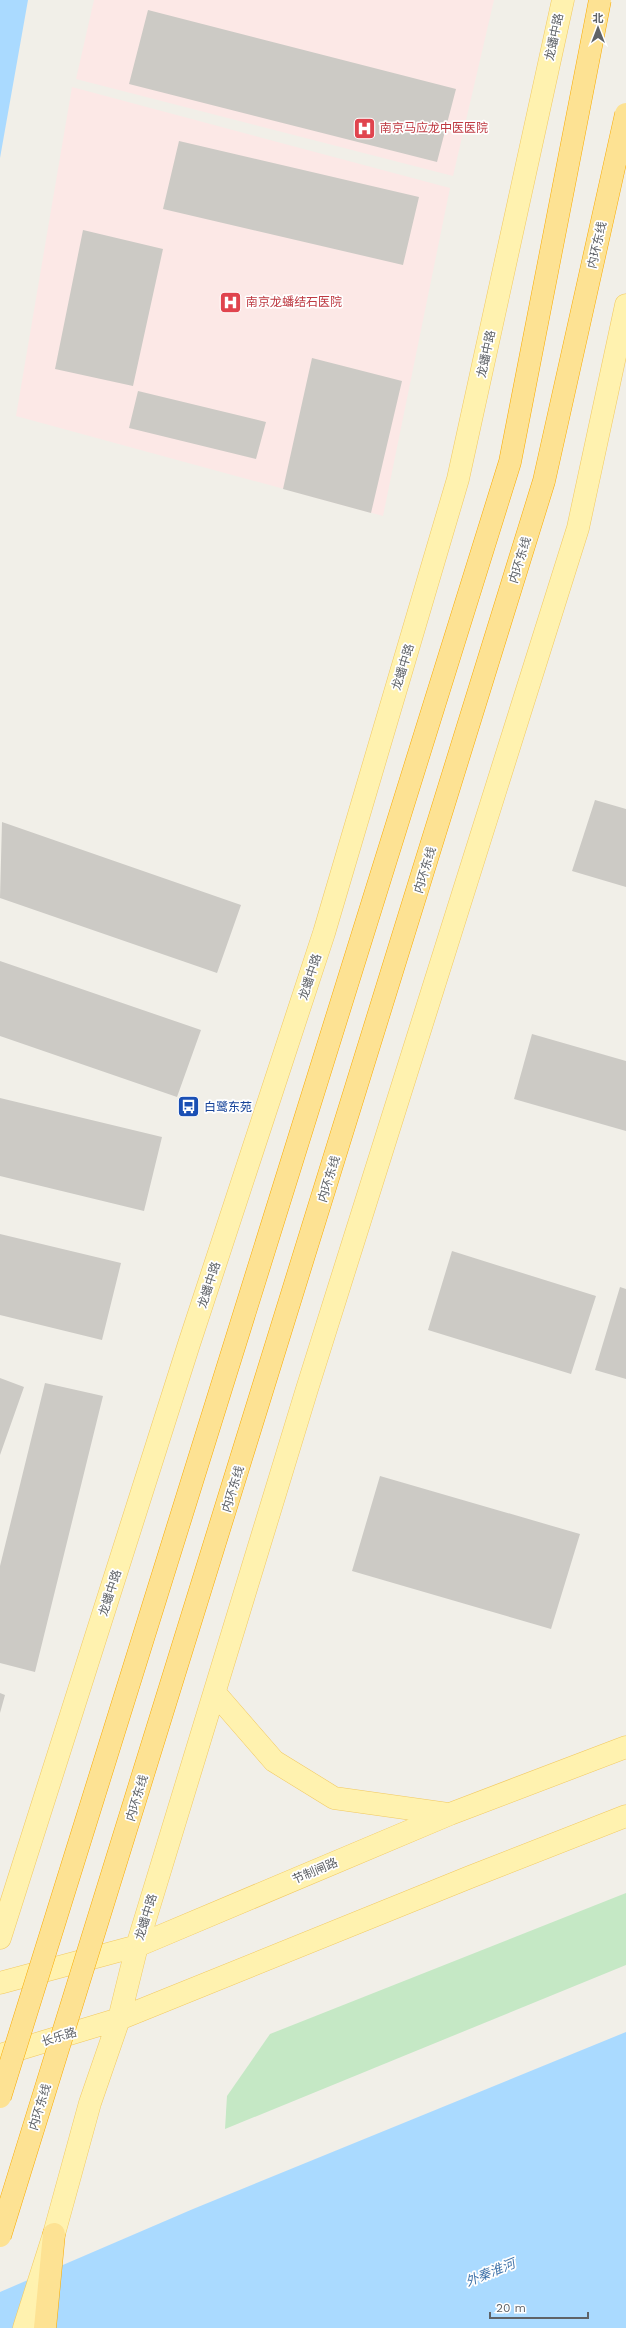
<svg xmlns="http://www.w3.org/2000/svg" width="626" height="2328" font-family="'Work Sans','Noto Sans SC',sans-serif">
	<rect width="100%" height="100%" fill="#f1efe8"/>
	<path fill="#fce8e6" d="M 94,0 L 494,0 L 453,176 L 76,79 Z
		M 72,87 L 450,188 L 383,516 L 16,416 Z"/>
	<path fill="#c5e8c5" d="M 626,1893 L 626,1965 L 225,2129 L 227,2096 L 270,2034 Z"/>
	<path fill="#aadaff" d="M 0,0 L 28,0 L 0,158 Z
		M 626,2032 L 626,2328 L 0,2328 L 0,2292 L 193,2209 Z"/>
	<path fill="#cccac5" d="M 148,10 L 456,89 L 437,162 L 129,84 Z
		M 179,141 L 419,197 L 403,265 L 163,209 Z
		M 83,230 L 163,249 L 133,386 L 55,369 Z
		M 312,358 L 402,381 L 371,513 L 283,489 Z
		M 138,391 L 266,422 L 256,459 L 129,428 Z
		M 595,800 L 626,809 L 626,887 L 572,871 Z
		M 2,822 L 241,905 L 217,973 L 0,898 Z
		M 0,961 L 201,1030 L 177,1097 L 0,1036 Z
		M 532,1034 L 626,1061 L 626,1131 L 514,1099 Z
		M 0,1098 L 162,1137 L 144,1211 L 0,1176 Z
		M 0,1234 L 121,1263 L 102,1340 L 0,1315 Z
		M 452,1251 L 596,1296 L 571,1374 L 428,1330 Z
		M 620,1287 L 626,1289 L 626,1379 L 595,1370 Z
		M 0,1378 L 24,1387 L 0,1455 Z
		M 45,1383 L 103,1396 L 35,1672 L 0,1663 L 0,1566 Z
		M 380,1476 L 580,1534 L 551,1629 L 352,1571 Z
		M 0,1693 L 5,1695 L 0,1713 Z"/>
	<g fill="none" stroke-linecap="round" stroke-linejoin="round">
		<defs>
			<path id="major" d="M 215,1693 L 274,1761 L 334,1798 L 448,1814
				M 0,1938 L 189,1344 L 324,933 L 458,479 L 563,0
				M 0,1983 L 137,1946 L 450,1814 L 626,1747
				M 0,2055 L 119,2019 L 470,1877 L 626,1816
				M 24,2328 L 54,2234 L 90,2103 L 119,2019 L 137,1946 L 307,1389 L 578,528 L 626,305"/>
			<path id="highway" d="M 45,2328 L 54,2234"/>
		</defs>
		<use href="#major" stroke="#f2c960" stroke-width="23"/>
		<use href="#highway" stroke="#f9ab00" stroke-width="23"/>
		<use href="#major" stroke="#fff2af" stroke-width="22"/>
		<use href="#highway" stroke="#fde293" stroke-width="22"/>
		<defs>
			<path id="highway-bridge" d="M 0,2097 L 510,462 L 600,0
				M 0,2236 L 544,481 L 626,114"/>
		</defs>
		<use href="#highway-bridge" stroke="#f9ab00" stroke-width="23" stroke-linecap="butt"/>
		<use href="#highway-bridge" stroke="#fde293" stroke-width="22"/>
	</g>
	<defs>
		<symbol id="hospital-square" viewBox="-11 -11 22 22"><rect x="-9" y="-9" width="18" height="18" rx="4" fill="#e0444e" stroke="#fff"/><path d="M-5-5h3v3.5h4V-5h3V5h-3V1.5h-4V5h-3Z" fill="#fff"/></symbol>
		<symbol id="bus-square" viewBox="-11 -11 22 22"><rect x="-9" y="-9" width="18" height="18" rx="4" fill="#1a4fb4" stroke="#fff"/><path d="M-5-6H5V4H4V6H2V4H-2V6H-4V4H-5ZM-3.5-4V0h7V-4ZM-3.5 1.2v1.5H-2V1.2ZM2 1.2v1.5H3.5V1.2Z" fill="#fff"/></symbol>
	</defs>
	<g fill-rule="evenodd">
		<use href="#hospital-square" x="352" y="116" width="25" height="25"/>
		<use href="#hospital-square" x="218" y="290" width="25" height="25"/>
		<use href="#bus-square" x="176" y="1094" width="25" height="25"/>
	</g>
	<g text-anchor="middle" stroke-width="3.5" stroke-linejoin="round" paint-order="stroke">
		<g font-size="12" fill="#5f6368" stroke="#fff">
			<text transform="translate(554 37) rotate(-78)" y="4">龙蟠中路</text>
			<text transform="translate(597 245) rotate(-77)" y="4">内环东线</text>
			<text transform="translate(486 354) rotate(-78)" y="4">龙蟠中路</text>
			<text transform="translate(520 560) rotate(-73)" y="4">内环东线</text>
			<text transform="translate(403 667) rotate(-73)" y="4">龙蟠中路</text>
			<text transform="translate(425 870) rotate(-73)" y="4">内环东线</text>
			<text transform="translate(310 977) rotate(-72)" y="4">龙蟠中路</text>
			<text transform="translate(329 1179) rotate(-73)" y="4">内环东线</text>
			<text transform="translate(209 1285) rotate(-72)" y="4">龙蟠中路</text>
			<text transform="translate(233 1489) rotate(-73)" y="4">内环东线</text>
			<text transform="translate(110 1593) rotate(-72)" y="4">龙蟠中路</text>
			<text transform="translate(137 1798) rotate(-73)" y="4">内环东线</text>
			<text transform="translate(315 1871) rotate(-23)" y="4">节制闸路</text>
			<text transform="translate(146 1917) rotate(-73)" y="4">龙蟠中路</text>
			<text transform="translate(59 2037) rotate(-17)" y="4">长乐路</text>
			<text transform="translate(40 2107) rotate(-73)" y="4">内环东线</text>
		</g>
		<g font-size="12" fill="#be3a42" stroke="#fff" text-anchor="start">
			<text x="380" y="132">南京马应龙中医医院</text>
			<text x="246" y="306">南京龙蟠结石医院</text>
		</g>
		<g font-size="12" fill="#164399" stroke="#fff" text-anchor="start">
			<text x="204" y="1111">白鹭东苑</text>
		</g>
		<g font-size="13" font-style="italic" fill="#4174aa" stroke="#fff">
			<text transform="translate(490 2272) rotate(-22)" y="5">外秦淮河</text>
		</g>
	</g>
	<g transform="translate(598 28)" stroke="#ffffff" stroke-width="3" paint-order="stroke">
	<path d="M0-3L7 15L0 10L-7 15Z" fill="#5f6368"/>
	<text y="-6" font-size="11" font-weight="bold" text-anchor="middle" fill="#5f6368">北</text>
	</g>
	<path d="M490 2312v6h98v-6" fill="none" stroke="#5f6368" stroke-width="2"/>
	<text x="496" y="2312" font-size="12" fill="#5f6368" stroke="#ffffff" stroke-width="3" paint-order="stroke">20 m</text>
</svg>
